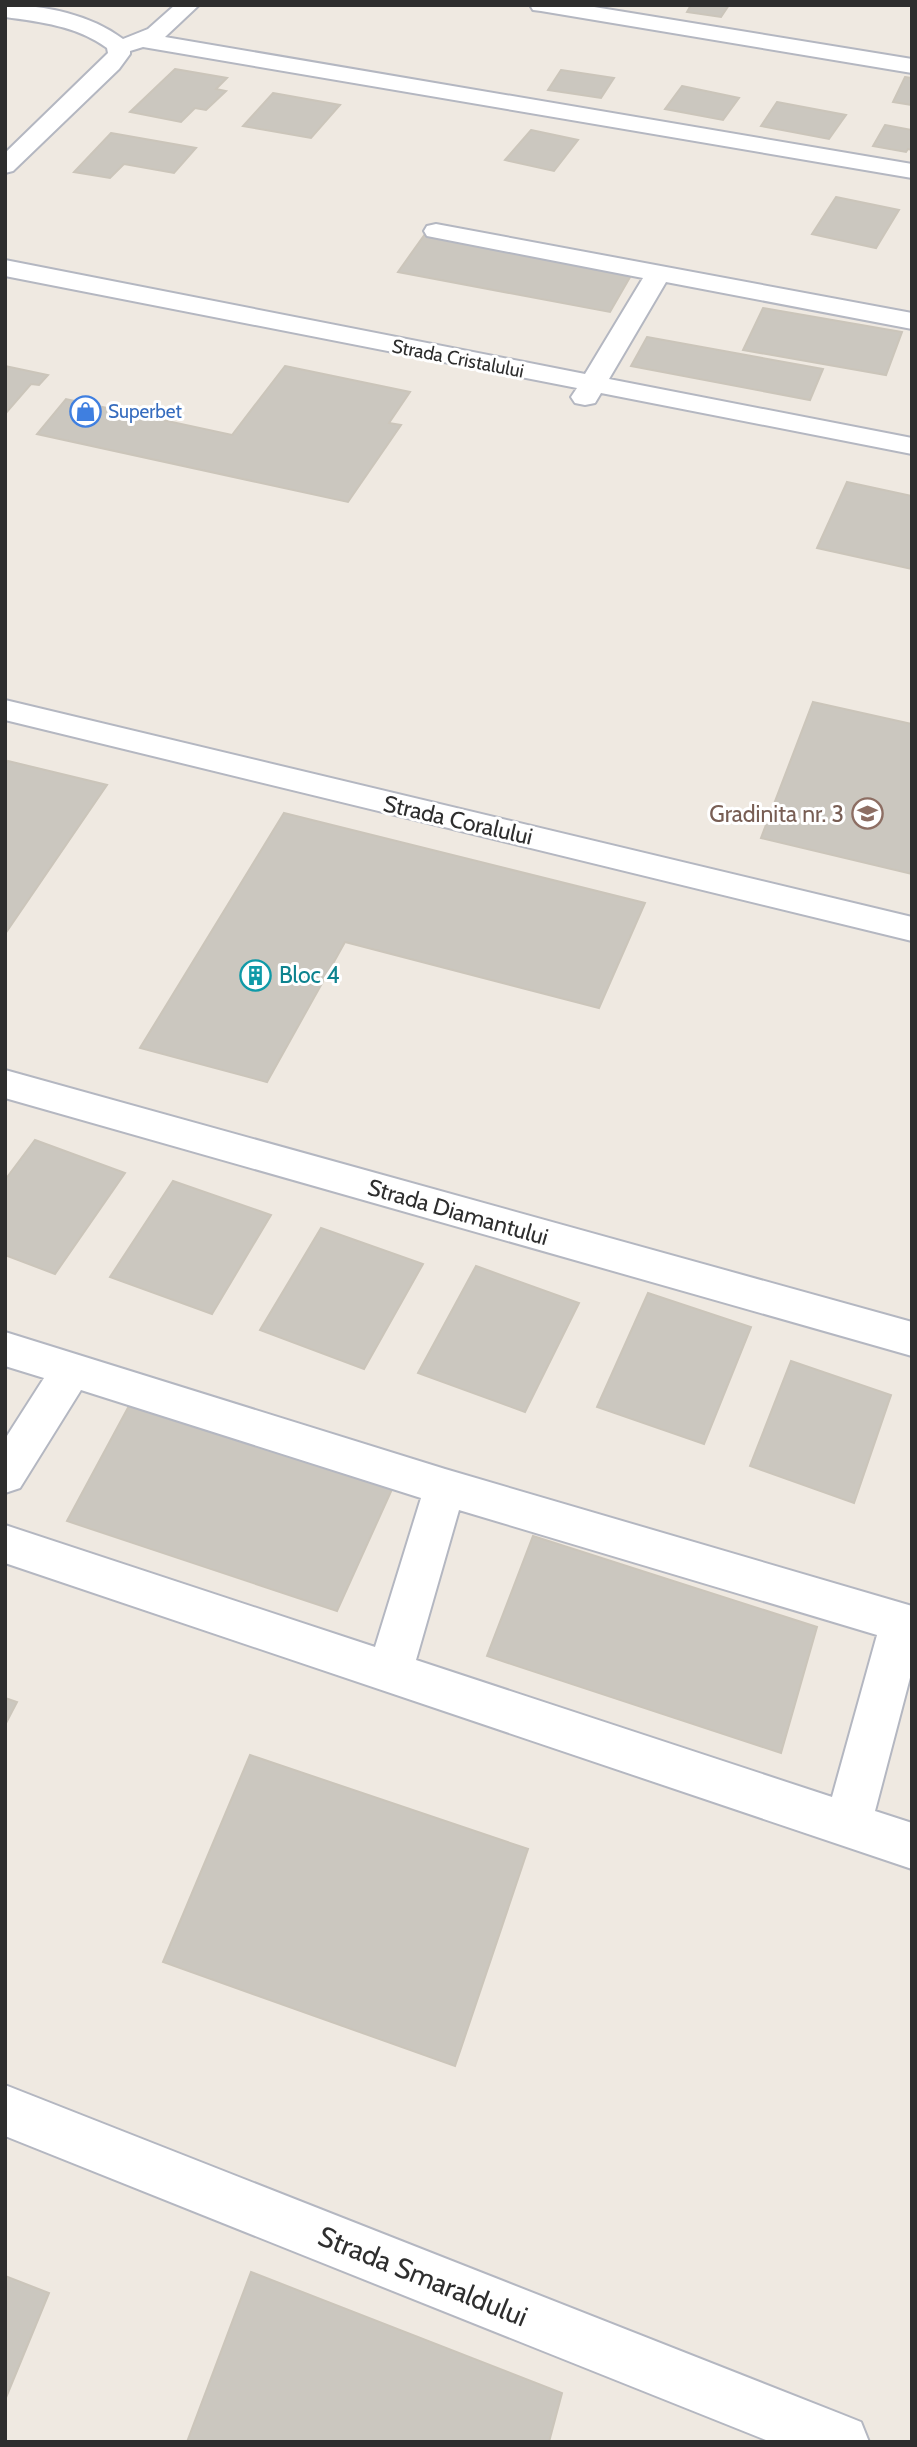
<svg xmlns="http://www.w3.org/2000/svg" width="917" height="2447" font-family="Cabin,sans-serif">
	<rect width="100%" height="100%" fill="#efe9e1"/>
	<path fill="#cbc7bf" stroke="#cbc5ba" stroke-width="2" d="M 691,5 L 729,5 L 721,17 L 687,12 Z
		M 175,69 L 227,78 L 216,89 L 226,91 L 206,110 L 195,108 L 181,122 L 130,112 Z
		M 561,70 L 614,78 L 601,98 L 548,90 Z
		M 905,77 L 912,78 L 912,105 L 893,102 Z
		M 682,86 L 739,98 L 723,120 L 665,109 Z
		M 273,93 L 340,105 L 311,138 L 243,126 Z
		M 777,102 L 846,115 L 829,139 L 761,126 Z
		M 885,125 L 912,130 L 912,150 L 908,149 L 906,152 L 873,146 Z
		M 531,130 L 578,140 L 554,171 L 505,160 Z
		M 111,133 L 196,148 L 174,173 L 124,164 L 110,178 L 74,172 Z
		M 836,197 L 899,210 L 876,248 L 812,234 Z
		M 425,234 L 633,272 L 610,312 L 398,272 Z
		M 763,308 L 902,332 L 886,375 L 743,350 Z
		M 647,337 L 823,369 L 810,400 L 631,366 Z
		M 5,366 L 48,375 L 39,385 L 31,384 L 5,414 Z
		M 285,366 L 410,392 L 389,423 L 401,425 L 348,502 L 37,434 L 66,399 L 232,435 Z
		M 847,482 L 912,496 L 912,569 L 817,548 Z
		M 813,702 L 912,724 L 912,874 L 761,838 Z
		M 8,761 L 107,785 L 5,934 L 5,765 Z
		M 284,813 L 645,903 L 599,1008 L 345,942 L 267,1082 L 140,1048 Z
		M 35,1140 L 125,1173 L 55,1274 L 5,1255 L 5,1180 Z
		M 173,1181 L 271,1215 L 212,1314 L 110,1277 Z
		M 321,1228 L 423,1264 L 364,1369 L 260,1330 Z
		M 476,1266 L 579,1303 L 525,1412 L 418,1373 Z
		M 648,1293 L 751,1327 L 704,1444 L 597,1407 Z
		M 791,1361 L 891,1395 L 854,1503 L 750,1466 Z
		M 130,1404 L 393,1487 L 337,1611 L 67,1521 Z
		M 533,1536 L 817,1627 L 781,1753 L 487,1656 Z
		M 5,1698 L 17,1702 L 5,1725 Z
		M 250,1755 L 528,1849 L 455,2066 L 163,1962 Z
		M 251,2272 L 562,2393 L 549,2442 L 187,2442 Z
		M 5,2276 L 49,2293 L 5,2400 Z"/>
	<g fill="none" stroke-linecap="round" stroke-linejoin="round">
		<defs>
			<path id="minor" d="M 5,5 C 45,5 91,15 123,39 L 148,29 L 175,5 L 199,5 L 165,37 L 912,164 L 912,178 L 143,47 L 130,51 L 130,54 L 119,69 L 13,171 L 5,173 L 5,153 L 108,53 L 107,48 C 77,26 41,22 5,17 Z
				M 530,5 L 582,5 L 912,59 L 912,73 L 541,11 L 533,10 Z
				M 436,224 L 912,313 L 912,329 L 666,282 L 609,379 L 912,438 L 912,454 L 601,393 L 595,403 L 585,405 L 575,403 L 571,397 L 577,388 L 5,276 L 5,260 L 585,374 L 643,278 L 427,236 L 424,231 L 427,226 Z
				M 5,700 L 912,917 L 912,941 L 5,720 Z
				M 5,1070 L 912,1322 L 912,1356 L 5,1098 Z
				M 5,1332 L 445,1469 L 912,1606 L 912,1670 L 875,1811 L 912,1823 L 912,1869 L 5,1563 L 5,1525 L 375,1647 L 421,1498 L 81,1390 L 20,1488 L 5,1493 L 5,1439 L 44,1378 L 5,1366 ZM 459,1510 L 877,1635 L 832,1797 L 416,1660 Z
				M 5,2085 L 841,2414 L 861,2422 L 869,2442 L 771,2442 L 5,2136 Z"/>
		</defs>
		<use href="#minor" stroke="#b4b7c1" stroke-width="4"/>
		<use href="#minor" fill="#fff" fill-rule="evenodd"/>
	</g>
	<defs>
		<symbol id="shop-ring" viewBox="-11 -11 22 22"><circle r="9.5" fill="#fff" stroke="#3f7fe0" stroke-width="1.5"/><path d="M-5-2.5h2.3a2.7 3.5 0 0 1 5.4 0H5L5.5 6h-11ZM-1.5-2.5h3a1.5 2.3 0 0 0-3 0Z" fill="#3f7fe0"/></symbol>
		<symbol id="school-ring" viewBox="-11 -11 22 22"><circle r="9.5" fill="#fff" stroke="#8d6e63" stroke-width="1.5"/><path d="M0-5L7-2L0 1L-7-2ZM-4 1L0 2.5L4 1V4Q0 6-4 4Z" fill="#8d6e63"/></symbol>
		<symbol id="building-ring" viewBox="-11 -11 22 22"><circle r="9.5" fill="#fff" stroke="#0f9aa8" stroke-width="1.5"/><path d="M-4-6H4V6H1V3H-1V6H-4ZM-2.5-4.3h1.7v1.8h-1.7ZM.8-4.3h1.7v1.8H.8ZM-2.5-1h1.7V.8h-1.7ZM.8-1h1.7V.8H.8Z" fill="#0f9aa8"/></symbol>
	</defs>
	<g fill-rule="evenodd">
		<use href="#shop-ring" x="68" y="394" width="35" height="35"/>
		<use href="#school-ring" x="850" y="796" width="35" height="35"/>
		<use href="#building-ring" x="238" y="958" width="35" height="35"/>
	</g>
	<g text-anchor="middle" stroke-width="6" stroke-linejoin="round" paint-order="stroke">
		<g font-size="19" fill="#2e2e2e" stroke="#fff">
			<text transform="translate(458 358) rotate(11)" y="7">Strada Cristalului</text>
		</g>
		<g font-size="19" fill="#366cbe" stroke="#fff" text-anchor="start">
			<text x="108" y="418">Superbet</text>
		</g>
		<g font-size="23" fill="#785e54" stroke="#fff" text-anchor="end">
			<text x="844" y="822">Gradinita nr. 3</text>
		</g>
		<g font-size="23" fill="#2e2e2e" stroke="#fff">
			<text transform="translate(458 820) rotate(13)" y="8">Strada Coralului</text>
			<text transform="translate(458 1212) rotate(16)" y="8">Strada Diamantului</text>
		</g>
		<g font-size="23" fill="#0d838f" stroke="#fff" text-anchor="start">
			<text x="279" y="983">Bloc 4</text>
		</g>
		<g font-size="28" fill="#2e2e2e" stroke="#fff">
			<text transform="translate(423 2276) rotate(22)" y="10">Strada Smaraldului</text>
		</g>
	</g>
	<rect width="917" height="2447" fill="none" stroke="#2e2e2e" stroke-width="14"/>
</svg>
